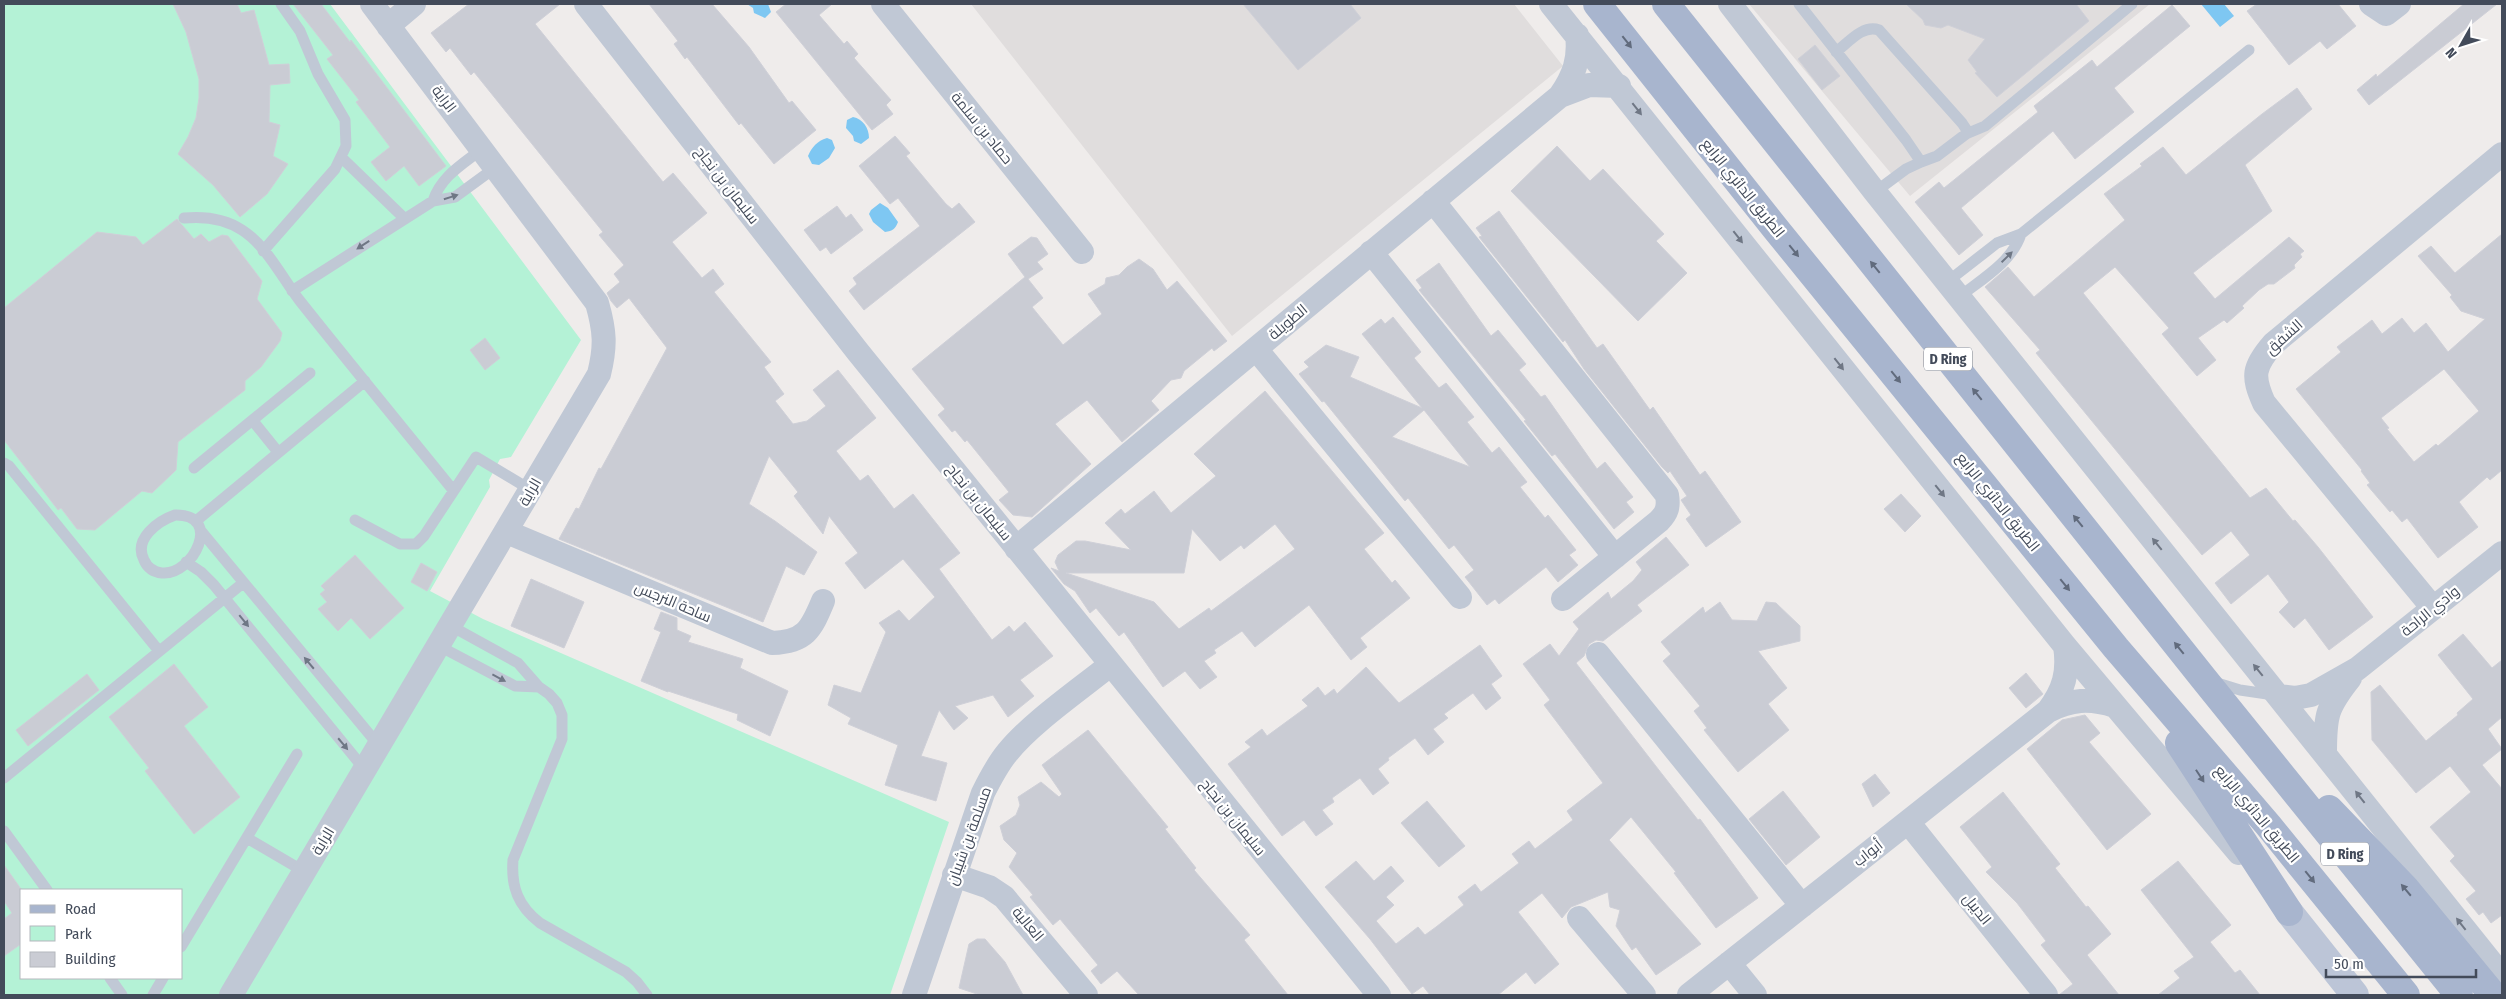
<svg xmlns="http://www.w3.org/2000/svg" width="2506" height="999" font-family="'Fira Sans Condensed',Cairo,sans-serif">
	<rect width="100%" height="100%" fill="#efeceb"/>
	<path fill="#e0dddd" d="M 971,4 L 1514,4 L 1563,66 L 1232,336 Z
		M 1749,4 L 2150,4 L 1910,196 Z"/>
	<path fill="#b4f2d6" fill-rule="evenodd" d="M 4,4 L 330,4 L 581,340 L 511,457 L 500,459 L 489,480 L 490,487 L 430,591 L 483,619 L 949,822 L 890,995 L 4,995 ZM 21,890 L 181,890 L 181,978 L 21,978 Z"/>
	<path fill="#7ec7f2" d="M 747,4 L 768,4 L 771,12 L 765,18 L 754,13 L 753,8 Z
		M 2201,4 L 2224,4 L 2234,16 L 2220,27 Z
		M 853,117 C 863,119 869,128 869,138 L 861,144 L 854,141 L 853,136 L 846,128 L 847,120 Z
		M 827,138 L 832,140 L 835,148 L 829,158 L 819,165 L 812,164 L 808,156 C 812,147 817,141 827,138 Z
		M 880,203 L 888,208 L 898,222 C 895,229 893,231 885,232 L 873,222 L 869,214 L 871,210 Z"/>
	<path fill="#caccd4" stroke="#cfd0d8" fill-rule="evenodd" d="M 173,4 L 237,4 L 241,13 L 254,10 L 269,65 L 289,64 L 290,83 L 270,85 L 269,122 L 280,125 L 273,156 L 288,164 L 267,194 L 240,217 L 213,185 L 178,154 L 188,137 L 196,118 L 199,98 L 199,79 L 186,32 Z
		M 293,4 L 321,4 L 350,42 L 351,40 L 446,166 L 419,186 L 404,166 L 386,181 L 371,162 L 390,147 L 356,102 L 359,100 L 327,59 L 333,55 Z
		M 469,4 L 560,4 L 535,24 L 663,182 L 673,173 L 707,213 L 672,242 L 702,278 L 713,269 L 724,284 L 714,292 L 771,362 L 764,367 L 784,394 L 775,401 L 793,424 L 807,421 L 826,406 L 813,390 L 838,370 L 876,418 L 836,451 L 860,481 L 868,475 L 894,509 L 913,494 L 960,553 L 939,569 L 992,640 L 1009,626 L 1014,632 L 1025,622 L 1053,656 L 1020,680 L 1034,696 L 1008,717 L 993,695 L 955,706 L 968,718 L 954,730 L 939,710 L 921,756 L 947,763 L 936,801 L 885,785 L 898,745 L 848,724 L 851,718 L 828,705 L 834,685 L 861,693 L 886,632 L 879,623 L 899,610 L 909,621 L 935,597 L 903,559 L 865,589 L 845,563 L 858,553 L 829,516 L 823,534 L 794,496 L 798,492 L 769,456 L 749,504 L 775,521 L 817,552 L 804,575 L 786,566 L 763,622 L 559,539 L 576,508 L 579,509 L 599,468 L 601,469 L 667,348 L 629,298 L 617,308 L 611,301 L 607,293 L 620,282 L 614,274 L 624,265 L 599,235 L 603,232 L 474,72 L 471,75 L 450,48 L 446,52 L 431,33 Z
		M 649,4 L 712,4 L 749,47 L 789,103 L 792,101 L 816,130 L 774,164 L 741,123 L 739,125 L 687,57 L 685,59 L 674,44 L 678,41 Z
		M 786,4 L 832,4 L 819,15 L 844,44 L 847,41 L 858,54 L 854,58 L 891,100 L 886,105 L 893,114 L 872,130 L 776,12 Z
		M 1243,4 L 1350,4 L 1361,18 L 1298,70 Z
		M 1906,4 L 2076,4 L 2089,21 L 1997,97 L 1975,73 L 1977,72 L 1968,60 L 1985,39 L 1948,25 L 1941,28 L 1925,25 L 1923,20 Z
		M 2257,4 L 2338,4 L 2356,26 L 2327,49 L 2320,41 L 2289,65 L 2247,11 Z
		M 2464,4 L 2497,4 L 2369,105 L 2357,90 L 2376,74 L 2377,77 L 2395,62 Z
		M 2172,5 L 2190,26 L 2114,88 L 2134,112 L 2075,159 L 2053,131 L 1961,208 L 1983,235 L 1959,255 L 1915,202 L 1939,182 L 1944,188 L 2038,112 L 2034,106 L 2092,60 L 2097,67 Z
		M 1815,45 L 1840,76 L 1822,90 L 1798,59 Z
		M 2297,88 L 2312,109 L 2245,165 L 2272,211 L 2193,273 L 2215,299 L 2289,237 L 2304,251 L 2300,254 L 2302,257 L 2294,265 L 2295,268 L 2274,284 L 2268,284 L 2259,290 L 2242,306 L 2244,308 L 2227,323 L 2224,320 L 2198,338 L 2216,360 L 2197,376 L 2162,334 L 2169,328 L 2115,267 L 2083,293 L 2250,498 L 2266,488 L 2293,521 L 2295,520 L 2318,547 L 2373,617 L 2329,650 L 2305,618 L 2294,628 L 2279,612 L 2289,602 L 2268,574 L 2231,604 L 2215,583 L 2250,555 L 2231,531 L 2202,555 L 2036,353 L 2040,350 L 1985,287 L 2008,267 L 2034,297 L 2125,220 L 2104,194 L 2142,166 L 2140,164 L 2163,147 L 2186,175 L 2262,114 Z
		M 895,136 L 910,153 L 906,156 L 946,204 L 952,209 L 959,203 L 975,222 L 864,310 L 849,291 L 857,284 L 853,278 L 920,226 L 898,198 L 890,204 L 859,166 Z
		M 1557,146 L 1590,181 L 1603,169 L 1664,234 L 1656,241 L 1687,273 L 1638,321 L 1511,191 Z
		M 837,206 L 846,218 L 851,214 L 863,230 L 831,254 L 826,247 L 820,251 L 804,230 Z
		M 1499,211 L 1597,348 L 1603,344 L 1650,410 L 1653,407 L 1700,475 L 1705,471 L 1741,522 L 1706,547 L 1686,519 L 1691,515 L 1681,500 L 1687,496 L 1670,471 L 1668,473 L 1662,467 L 1584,369 L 1565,340 L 1563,342 L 1479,237 L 1482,236 L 1476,228 Z
		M 177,219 L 194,239 L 201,234 L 209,242 L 222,235 L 228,236 L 262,281 L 257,299 L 282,333 L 280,341 L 261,367 L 245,381 L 245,390 L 178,442 L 176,470 L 152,493 L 142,491 L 95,530 L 77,529 L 61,508 L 58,510 L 4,440 L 4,308 L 97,232 L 136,237 L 143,245 Z
		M 2502,234 L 2502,470 L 2490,480 L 2487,477 L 2459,502 L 2478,527 L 2438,558 L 2407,518 L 2402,522 L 2392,510 L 2390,512 L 2367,485 L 2370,483 L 2361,471 L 2362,470 L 2296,389 L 2341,352 L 2337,347 L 2372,320 L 2382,334 L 2402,318 L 2414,333 L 2426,323 L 2448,352 L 2485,319 L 2461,311 L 2450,297 L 2452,295 L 2418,256 L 2431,246 L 2455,273 ZM 2444,369 L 2479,411 L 2438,446 L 2436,444 L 2414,462 L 2387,429 L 2389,428 L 2381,418 Z
		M 1031,237 L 1037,238 L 1048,254 L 1037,262 L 1043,269 L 1028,279 L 1043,298 L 1032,307 L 1063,345 L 1102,314 L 1088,294 L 1105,284 L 1106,278 L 1119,275 L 1127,267 L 1139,259 L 1153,269 L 1167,290 L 1177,281 L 1227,341 L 1214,351 L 1212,348 L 1184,371 L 1181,378 L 1171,380 L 1151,401 L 1159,410 L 1122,442 L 1087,400 L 1055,424 L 1091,464 L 1032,517 L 1013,515 L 999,500 L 1009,492 L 967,440 L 965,442 L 955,430 L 952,432 L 938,415 L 945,409 L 912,369 L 1025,277 L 1008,254 Z
		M 1439,263 L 1491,336 L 1498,330 L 1526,364 L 1519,370 L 1541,397 L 1545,395 L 1597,469 L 1605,462 L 1633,497 L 1626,502 L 1634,512 L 1614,529 L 1555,454 L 1552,456 L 1524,421 L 1526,420 L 1419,290 L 1422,288 L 1416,280 Z
		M 1393,317 L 1421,352 L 1414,358 L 1439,388 L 1446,383 L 1474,417 L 1467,422 L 1492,453 L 1499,447 L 1527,482 L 1520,487 L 1545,518 L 1548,515 L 1576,550 L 1569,555 L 1578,565 L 1558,582 L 1546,567 L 1499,604 L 1495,599 L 1487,605 L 1465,577 L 1474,570 L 1454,545 L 1449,549 L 1408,498 L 1405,501 L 1324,401 L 1322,402 L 1299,374 L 1309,367 L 1304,362 L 1326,345 L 1359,357 L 1350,377 L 1422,408 L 1362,334 L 1381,319 L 1385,324 ZM 1424,410 L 1470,467 L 1392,437 Z
		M 485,338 L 500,358 L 485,370 L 470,350 Z
		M 1265,391 L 1384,533 L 1364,549 L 1392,583 L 1395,580 L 1410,598 L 1360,638 L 1367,647 L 1351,660 L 1309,605 L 1255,647 L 1242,631 L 1214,650 L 1216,653 L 1204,661 L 1217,677 L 1200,689 L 1185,671 L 1163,687 L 1124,632 L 1119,636 L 1096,608 L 1090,613 L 1075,591 L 1064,584 L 1051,568 L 1059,571 L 1055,562 L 1058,555 L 1076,541 L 1085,541 L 1131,550 L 1105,523 L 1121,509 L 1125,514 L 1154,491 L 1171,513 L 1216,476 L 1194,454 ZM 1275,524 L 1295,549 L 1211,611 L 1209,608 L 1179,629 L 1154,602 L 1066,573 L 1184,573 L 1192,529 L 1220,561 L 1241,545 L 1244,549 Z
		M 1901,494 L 1921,516 L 1905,532 L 1884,509 Z
		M 1666,537 L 1689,565 L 1637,605 L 1642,611 L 1603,641 L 1596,640 L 1589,644 L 1584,656 L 1576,663 L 1662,774 L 1698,820 L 1700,819 L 1758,898 L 1716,928 L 1674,873 L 1676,872 L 1631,817 L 1609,840 L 1701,944 L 1656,975 L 1636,947 L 1632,950 L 1616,926 L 1620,910 L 1610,907 L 1608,892 L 1571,907 L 1562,918 L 1542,893 L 1518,912 L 1559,964 L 1535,984 L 1526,972 L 1498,995 L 1430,995 L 1423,986 L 1412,994 L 1370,939 L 1325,887 L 1356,861 L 1374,881 L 1391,866 L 1404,881 L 1386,897 L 1394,905 L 1376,921 L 1396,944 L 1418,927 L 1425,935 L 1436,927 L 1464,905 L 1458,897 L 1475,884 L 1481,892 L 1519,863 L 1512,854 L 1529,841 L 1535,849 L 1573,820 L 1567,811 L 1603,783 L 1544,705 L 1550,700 L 1523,664 L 1550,644 L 1559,656 L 1579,629 L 1573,622 L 1608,592 L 1611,599 L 1633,581 L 1642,570 L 1636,562 Z
		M 355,555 L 404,608 L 370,639 L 351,618 L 338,631 L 318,609 L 327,602 L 320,594 L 325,590 L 321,586 Z
		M 421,563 L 437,572 L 427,591 L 411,582 Z
		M 531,579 L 584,602 L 564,648 L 511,626 Z
		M 1720,602 L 1732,620 L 1757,621 L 1766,602 L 1776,603 L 1800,626 L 1800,641 L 1758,651 L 1787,688 L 1768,704 L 1789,730 L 1738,772 L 1704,730 L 1707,728 L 1694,711 L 1700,706 L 1663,661 L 1671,654 L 1661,642 L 1703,607 L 1705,613 Z
		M 661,612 L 677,618 L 677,630 L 691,636 L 688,642 L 743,659 L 740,668 L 788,691 L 770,736 L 737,720 L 738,714 L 668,691 L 668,692 L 641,681 L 661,632 L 654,629 Z
		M 2463,634 L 2492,668 L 2502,660 L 2502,717 L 2488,729 L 2502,749 L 2482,765 L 2502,789 L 2502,915 L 2491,923 L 2483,912 L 2479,915 L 2466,899 L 2476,891 L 2450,861 L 2455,856 L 2430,827 L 2471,792 L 2450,766 L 2416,793 L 2372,740 L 2371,692 L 2380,685 L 2426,741 L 2458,715 L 2457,713 L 2473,699 L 2438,655 Z
		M 1480,645 L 1502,676 L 1491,684 L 1501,698 L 1486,710 L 1473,693 L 1444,714 L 1448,718 L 1433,729 L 1444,742 L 1428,755 L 1415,738 L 1388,758 L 1389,760 L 1378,769 L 1389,783 L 1373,795 L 1360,778 L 1332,798 L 1334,802 L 1322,810 L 1333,824 L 1316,836 L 1304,820 L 1282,836 L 1228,764 L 1251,747 L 1245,742 L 1262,729 L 1267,736 L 1308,706 L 1302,700 L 1318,687 L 1325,696 L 1334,689 L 1337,694 L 1366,667 L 1399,703 Z
		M 174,664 L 208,707 L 184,726 L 240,797 L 194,834 L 145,771 L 149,768 L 109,717 Z
		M 2026,673 L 2043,694 L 2026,708 L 2009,688 Z
		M 87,674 L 99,690 L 28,746 L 16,730 Z
		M 2085,715 L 2100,733 L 2089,742 L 2151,814 L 2107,850 L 2027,749 L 2062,720 Z
		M 1088,730 L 1168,827 L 1165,829 L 1196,868 L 1194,870 L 1250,935 L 1244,940 L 1288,995 L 1139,995 L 1117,971 L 1101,984 L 1091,971 L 1098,965 L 1060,919 L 1053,925 L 1030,897 L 1033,895 L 1009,867 L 1017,853 L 1004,840 L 1000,826 L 1016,815 L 1020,805 L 1018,797 L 1041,782 L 1059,797 L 1062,794 L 1042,765 Z
		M 1875,774 L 1890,793 L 1873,807 L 1862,784 Z
		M 1783,791 L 1820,837 L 1786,865 L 1749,819 Z
		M 2003,792 L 2060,864 L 2055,868 L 2086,907 L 2088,906 L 2111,934 L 2087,955 L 2119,995 L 2059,995 L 2073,984 L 2041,945 L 2046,941 L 2017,903 L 1986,872 L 1992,867 L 1960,827 Z
		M 1427,801 L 1465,846 L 1439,867 L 1401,823 Z
		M 2178,861 L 2231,925 L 2210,942 L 2235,973 L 2240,970 L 2260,995 L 2158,995 L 2180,978 L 2174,971 L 2194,957 L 2141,890 Z
		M 4,865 L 21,889 L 21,944 L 4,956 L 4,919 L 12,913 L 4,901 Z
		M 977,939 L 985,939 L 1005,962 L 1023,995 L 980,995 L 959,988 L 969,944 Z"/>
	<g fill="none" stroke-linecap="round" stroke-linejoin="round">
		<path stroke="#c0c8d5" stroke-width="11" d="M 1799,4 L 1906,140 L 1921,162 L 1906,169 L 1875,192
			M 1836,52 C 1848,43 1863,24 1879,30 L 1962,123 L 1966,129 L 1966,134 L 1937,156 L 1921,162
			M 1966,134 L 1985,126 L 2132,4
			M 342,158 L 404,218
			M 433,201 C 441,176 463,164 482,149
			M 184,218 C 205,216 224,218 242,230 C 267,246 282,278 300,301 C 350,364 402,427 453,490
			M 263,251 L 335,169 L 346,146 L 345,120 L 318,74 L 300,31 L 281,4
			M 1947,282 L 1997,243 L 2021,234 L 2249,50
			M 292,291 L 433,201 L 455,197 L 496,167
			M 1959,297 C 1982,279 2012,262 2021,234
			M 253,421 L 278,452
			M 4,463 L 9,466 L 159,651
			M 194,468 L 310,373
			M 175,515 C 224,514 193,576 162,573 C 153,572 147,567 144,560 C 133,539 158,521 175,515 Z
			M 355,520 L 400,544 L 416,544 L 424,536 L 476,457 L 531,490
			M 196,521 L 365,381
			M 201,531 L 380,747
			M 186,562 L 201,572 L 214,585 L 365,770
			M 451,626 L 518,663 L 539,687 L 549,694 L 557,703 L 562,715 L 562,739 L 513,860 C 511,887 518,906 540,923 L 626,972 L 637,982 L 647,995
			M 439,646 L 515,686 L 539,687
			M 2214,682 L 2240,690 L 2274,695
			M 4,778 L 243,583
			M 4,831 L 47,890
			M 247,838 L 305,872
			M 181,947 L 297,754
			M 110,978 L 122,995
			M 153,995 L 163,978"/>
		<path stroke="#c0c8d5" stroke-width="24" d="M 586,4 L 858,352 L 1379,995
			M 883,4 L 1082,252
			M 1551,4 L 2065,646 L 2239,853
			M 1730,4 L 1875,192 L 2502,976
			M 2371,4 L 2386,14 L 2399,4
			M 388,26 L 414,4
			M 1560,96 C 1574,76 1580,59 1577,35
			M 1433,201 L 1667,495 C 1669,507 1667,513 1659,521 L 1563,599
			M 1371,252 L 1615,557
			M 1256,349 L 1460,597
			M 507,532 L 772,643 C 805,642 811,630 823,601
			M 1016,548 L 1560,96 L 1589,85 L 1619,86
			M 2433,608 L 2264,403 C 2252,376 2253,367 2273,344 L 2502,154
			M 1598,654 L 1802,906
			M 2278,696 L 2295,698 L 2311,695 L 2357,669 L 2502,553
			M 2048,711 C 2064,690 2069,672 2065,646
			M 2325,752 C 2325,715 2327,707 2350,678
			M 1908,822 L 2046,995
			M 954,875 L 989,887 L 1004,897 L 1086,995
			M 1579,918 L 1644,995
			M 1729,963 L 1755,995
			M 231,995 L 599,374 C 606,346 605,331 597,303 L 372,4
			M 914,995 L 983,793 C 990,779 997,765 1007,753 C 1031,723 1079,690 1110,665
			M 1689,995 L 2048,711 C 2071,699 2090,698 2115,706"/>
		<path stroke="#bcc5d7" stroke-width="28" d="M 2289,912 L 2355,995"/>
		<path stroke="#a8b5ce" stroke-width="28" d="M 1597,4 L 1775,228 L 2116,648 L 2268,825 L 2406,995
			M 1666,4 L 2204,679 L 2459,995
			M 2179,743 L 2289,912
			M 2329,809 L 2405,888 L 2493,995"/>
	</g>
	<defs><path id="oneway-solid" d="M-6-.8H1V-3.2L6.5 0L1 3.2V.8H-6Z" transform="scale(1.25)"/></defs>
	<g fill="#616b7d">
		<use href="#oneway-solid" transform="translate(1627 42) rotate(52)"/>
		<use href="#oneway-solid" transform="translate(1794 251) rotate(51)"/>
		<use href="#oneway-solid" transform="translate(1875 267) rotate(-129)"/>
		<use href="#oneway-solid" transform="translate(1896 377) rotate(51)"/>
		<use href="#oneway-solid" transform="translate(1977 394) rotate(-129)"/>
		<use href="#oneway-solid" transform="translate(2078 521) rotate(-129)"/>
		<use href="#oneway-solid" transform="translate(2065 585) rotate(51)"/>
		<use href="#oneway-solid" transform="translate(2179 648) rotate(-129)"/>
		<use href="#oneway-solid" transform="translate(2200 776) rotate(57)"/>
		<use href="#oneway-solid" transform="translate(2310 877) rotate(51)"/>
		<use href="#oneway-solid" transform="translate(2406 890) rotate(-130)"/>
	</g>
	<g fill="#6f7785">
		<use href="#oneway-solid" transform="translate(1637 109) rotate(52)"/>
		<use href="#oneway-solid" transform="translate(451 197) rotate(-18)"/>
		<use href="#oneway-solid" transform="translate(1738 237) rotate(52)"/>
		<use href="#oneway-solid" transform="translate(363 245) rotate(147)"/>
		<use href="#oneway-solid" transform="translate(2007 257) rotate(-44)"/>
		<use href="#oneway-solid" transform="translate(1839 364) rotate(52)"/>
		<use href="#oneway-solid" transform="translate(1940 491) rotate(51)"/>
		<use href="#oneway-solid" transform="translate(2157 544) rotate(-129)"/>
		<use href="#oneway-solid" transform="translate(244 621) rotate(51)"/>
		<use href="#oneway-solid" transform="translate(309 663) rotate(-130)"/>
		<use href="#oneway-solid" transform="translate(2258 670) rotate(-129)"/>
		<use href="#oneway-solid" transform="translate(499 678) rotate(28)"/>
		<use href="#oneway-solid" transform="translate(343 744) rotate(50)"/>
		<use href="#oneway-solid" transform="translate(2360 797) rotate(-128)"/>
		<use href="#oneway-solid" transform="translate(2461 924) rotate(-128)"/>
	</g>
	<g text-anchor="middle" stroke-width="4.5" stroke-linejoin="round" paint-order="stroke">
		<g fill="#fff" stroke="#7b818c" stroke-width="1">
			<rect x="1924" y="347.5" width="48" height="23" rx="4"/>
			<rect x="2321" y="842.5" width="48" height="23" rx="4"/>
		</g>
		<g font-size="14" font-weight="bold" fill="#434b5a">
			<text x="1948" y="364">D Ring</text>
			<text x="2345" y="859">D Ring</text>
		</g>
		<g font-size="15" fill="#434b5a" stroke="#fff">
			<text transform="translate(444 99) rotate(53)" y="5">الراية</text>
			<text transform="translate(982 128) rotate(51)" y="5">حماد بن سلمة</text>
			<text transform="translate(727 185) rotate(52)" y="5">سليمان بن نجاح</text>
			<text transform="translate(1743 188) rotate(51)" y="5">الطريق الدائري الرابع</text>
			<text transform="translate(1288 322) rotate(-40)" y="5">الطويلة</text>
			<text transform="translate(2284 337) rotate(-42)" y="5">الشفق</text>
			<text transform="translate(530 492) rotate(-60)" y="5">الراية</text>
			<text transform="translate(979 502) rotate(51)" y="5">سليمان بن نجاح</text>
			<text transform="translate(1998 502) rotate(51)" y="5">الطريق الدائري الرابع</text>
			<text transform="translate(673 602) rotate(23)" y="5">ساحة النرجس</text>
			<text transform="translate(2430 611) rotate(-39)" y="5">وادي الراحة</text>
			<text transform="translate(2257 814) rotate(50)" y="5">الطريق الدائري الرابع</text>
			<text transform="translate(1233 817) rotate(51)" y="5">سليمان بن نجاح</text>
			<text transform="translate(969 836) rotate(-70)" y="5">مسلمة بن شيبان</text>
			<text transform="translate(323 841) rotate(-59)" y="5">الراية</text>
			<text transform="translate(1868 853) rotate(-38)" y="5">أبواب</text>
			<text transform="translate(1977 909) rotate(51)" y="5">الديبل</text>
			<text transform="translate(1028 924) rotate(50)" y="5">العالية</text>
		</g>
	</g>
	<rect width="2506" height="999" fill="none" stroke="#434b5a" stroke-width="10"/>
	<rect x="20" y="889" width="162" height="90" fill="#ffffff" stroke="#b4b7bd"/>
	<rect x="30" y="905" width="25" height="8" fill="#a8b5ce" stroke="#b4b7bd"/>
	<text x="65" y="914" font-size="15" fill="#434b5a">Road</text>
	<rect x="30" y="926" width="25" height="15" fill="#b4f2d6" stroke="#b4b7bd"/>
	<text x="65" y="939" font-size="15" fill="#434b5a">Park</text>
	<rect x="30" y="952" width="25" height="15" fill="#caccd4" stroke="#b4b7bd"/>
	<text x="65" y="964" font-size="15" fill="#434b5a">Building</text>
	<g transform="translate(2461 45) rotate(231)" stroke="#ffffff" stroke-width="4" paint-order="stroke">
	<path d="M0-4L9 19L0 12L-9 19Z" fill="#434b5a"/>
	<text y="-8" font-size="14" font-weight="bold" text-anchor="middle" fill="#434b5a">N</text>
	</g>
	<path d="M2326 969v8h150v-8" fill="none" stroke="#434b5a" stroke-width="2.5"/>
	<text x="2334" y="969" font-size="15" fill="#434b5a" stroke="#ffffff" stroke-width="4" paint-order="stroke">50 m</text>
</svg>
